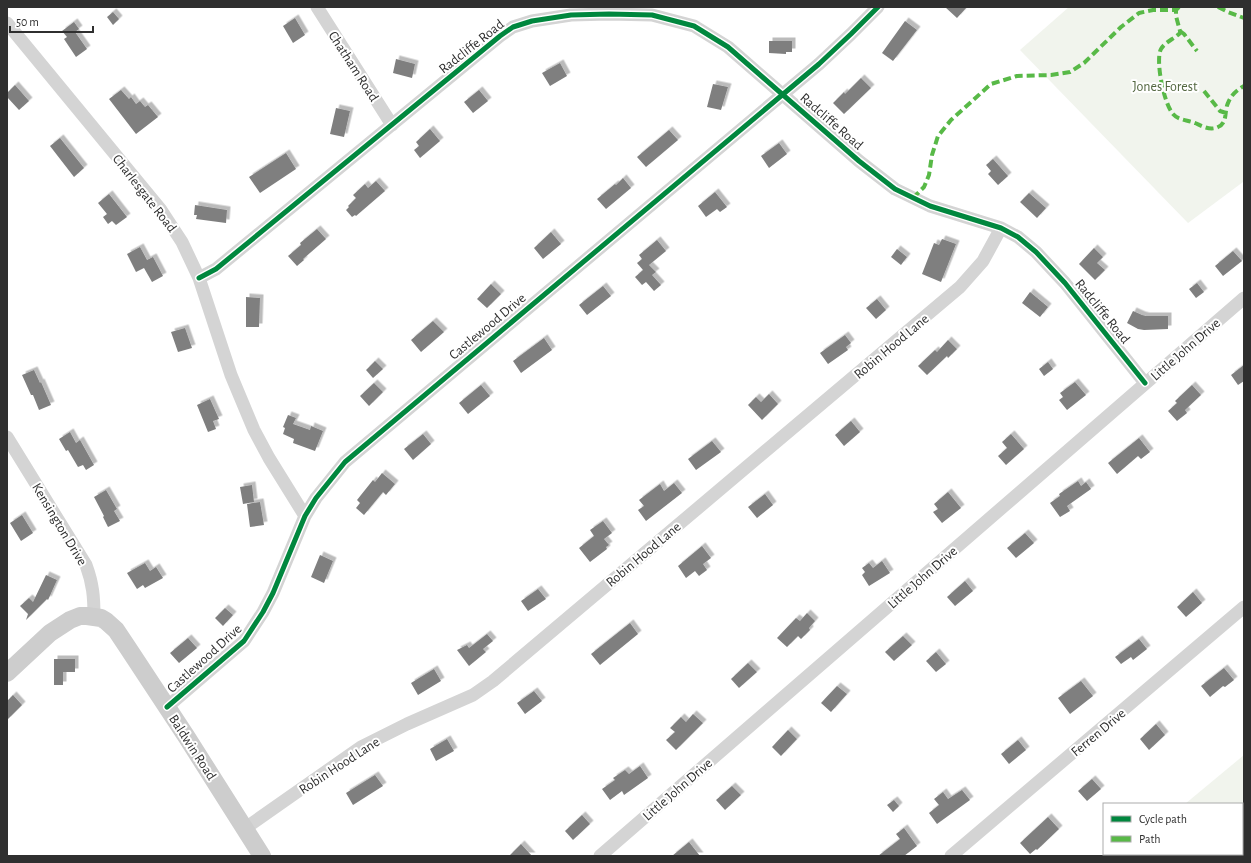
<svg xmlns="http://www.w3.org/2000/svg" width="1251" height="863" font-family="'Alegreya Sans',sans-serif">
	<defs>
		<filter id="shadow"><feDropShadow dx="3.5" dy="-3.5" stdDeviation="0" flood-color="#0004"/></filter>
	</defs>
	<rect width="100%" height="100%" fill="#fff"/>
	<path fill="#f1f4ed" d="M 1069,7 L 1244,7 L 1244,183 L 1243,182 L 1188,223 L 1020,50 Z
		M 1244,755 L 1244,856 L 1123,856 L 1125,854 L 1242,854 L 1242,804 L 1185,804 Z"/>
	<path fill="#7f7f7f" filter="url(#shadow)" d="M 945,7 L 967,7 L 957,18 Z
		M 113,12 L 119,19 L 113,25 L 107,17 Z
		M 295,18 L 305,35 L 293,43 L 283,26 Z
		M 905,21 L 917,30 L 893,61 L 882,53 Z
		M 74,22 L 79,29 L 75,32 L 87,49 L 76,57 L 64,39 L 67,37 L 62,31 Z
		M 769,41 L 792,41 L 792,52 L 786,52 L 786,54 L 769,53 Z
		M 396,59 L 415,64 L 412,78 L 393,73 Z
		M 560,63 L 567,76 L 550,86 L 542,73 Z
		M 861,78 L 871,88 L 844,114 L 833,103 L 844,92 L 845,94 Z
		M 713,84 L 728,87 L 721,110 L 707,107 Z
		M 15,85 L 29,101 L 19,110 L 7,97 L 7,93 Z
		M 121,90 L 129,99 L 131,97 L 136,104 L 140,101 L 145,107 L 148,105 L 158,117 L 136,134 L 109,99 Z
		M 479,90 L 488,101 L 473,113 L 464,102 Z
		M 336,108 L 350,111 L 344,137 L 330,134 Z
		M 430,129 L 440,141 L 420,158 L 414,150 L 419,146 L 416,142 Z
		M 669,130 L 678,140 L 646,167 L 637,157 Z
		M 60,138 L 84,168 L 74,177 L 50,146 Z
		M 779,143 L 787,154 L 769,168 L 761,156 Z
		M 286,153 L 296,169 L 260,193 L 249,177 Z
		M 993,159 L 1008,176 L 998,185 L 988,174 L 991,171 L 986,165 Z
		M 623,178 L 631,188 L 606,209 L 597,199 L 615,184 L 616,185 Z
		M 376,181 L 385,191 L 356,216 L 355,215 L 352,217 L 346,210 L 349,207 L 348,206 L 356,198 L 353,195 L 365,184 L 368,188 Z
		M 715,192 L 727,207 L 720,212 L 717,209 L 706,217 L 698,206 Z
		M 1029,193 L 1046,208 L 1037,218 L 1020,202 Z
		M 109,194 L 127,217 L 116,225 L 112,221 L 108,224 L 103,217 L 107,214 L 98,203 Z
		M 195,205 L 227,210 L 226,223 L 196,219 L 197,215 L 194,215 Z
		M 317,229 L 326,239 L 303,259 L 304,260 L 297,266 L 288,256 L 301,245 L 300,243 Z
		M 551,232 L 561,244 L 543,259 L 534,248 Z
		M 942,239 L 956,244 L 941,282 L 922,274 L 934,243 L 939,245 Z
		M 657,240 L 666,251 L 649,265 L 656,272 L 652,275 L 661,285 L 654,291 L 646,282 L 642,285 L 635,277 L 643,270 L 637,263 L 642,259 L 639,255 Z
		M 140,247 L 147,260 L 153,257 L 163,276 L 152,282 L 144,268 L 136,272 L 127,254 Z
		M 1094,248 L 1103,257 L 1097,263 L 1105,270 L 1095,280 L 1079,264 Z
		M 897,249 L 907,257 L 901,265 L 891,257 Z
		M 1233,251 L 1242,261 L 1223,276 L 1215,266 Z
		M 1197,283 L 1204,292 L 1196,298 L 1189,289 Z
		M 491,284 L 501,294 L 487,308 L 477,299 Z
		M 603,286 L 611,296 L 587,315 L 579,305 Z
		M 1030,292 L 1048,307 L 1040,317 L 1022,303 Z
		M 246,297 L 260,298 L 259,327 L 246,327 Z
		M 877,299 L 886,310 L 876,319 L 866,308 Z
		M 1133,311 L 1142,315 L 1146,316 L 1168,316 L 1168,329 L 1144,330 L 1138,329 L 1127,323 Z
		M 433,321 L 444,332 L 421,352 L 411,340 Z
		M 185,328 L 192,348 L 178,352 L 171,332 Z
		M 845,335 L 851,343 L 846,347 L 848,350 L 828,364 L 820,353 Z
		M 544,338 L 552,350 L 521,373 L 513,361 Z
		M 948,340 L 957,349 L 948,358 L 947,356 L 927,375 L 918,366 L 935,350 L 937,352 Z
		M 375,361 L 383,369 L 373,378 L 366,370 Z
		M 1048,362 L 1053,369 L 1044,376 L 1039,369 Z
		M 1244,365 L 1244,381 L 1238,385 L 1231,375 Z
		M 34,370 L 40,383 L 41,382 L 51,405 L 39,410 L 33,395 L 31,395 L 22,375 Z
		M 1075,382 L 1086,395 L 1067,410 L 1059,400 L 1063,397 L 1060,393 Z
		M 374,383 L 383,392 L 369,406 L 360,396 Z
		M 481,385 L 490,396 L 468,414 L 459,403 Z
		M 1192,385 L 1201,395 L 1185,410 L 1187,413 L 1177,421 L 1168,411 L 1177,403 L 1175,401 Z
		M 769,394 L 778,404 L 762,420 L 748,405 L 756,397 L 761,402 Z
		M 210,399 L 219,419 L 213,421 L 216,429 L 208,432 L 197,405 Z
		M 288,415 L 296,418 L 293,424 L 310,430 L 311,426 L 323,431 L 315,451 L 293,443 L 294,439 L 283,434 L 285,428 L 283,427 Z
		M 851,421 L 860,432 L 844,446 L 835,435 Z
		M 70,432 L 76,443 L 80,440 L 94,465 L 86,470 L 83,465 L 78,467 L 68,450 L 66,451 L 59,439 Z
		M 423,434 L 431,444 L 413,460 L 404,449 Z
		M 1011,434 L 1024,449 L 1006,465 L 998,456 L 1007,448 L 1002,442 Z
		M 1139,438 L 1150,452 L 1141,459 L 1138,456 L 1117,474 L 1108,463 Z
		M 712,441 L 721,452 L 696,470 L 688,459 Z
		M 382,473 L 395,484 L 386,495 L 383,492 L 364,515 L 356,508 L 360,503 L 357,500 L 373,480 L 375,482 Z
		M 1078,481 L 1081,486 L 1086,482 L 1091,489 L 1067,506 L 1070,511 L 1060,517 L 1050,503 L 1060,496 L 1059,494 Z
		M 674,483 L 682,493 L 646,521 L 638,510 L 644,506 L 639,500 L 660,484 L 664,491 Z
		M 252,485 L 254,502 L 243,504 L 240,487 Z
		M 106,490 L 117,509 L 114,511 L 120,521 L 108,527 L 103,517 L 104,516 L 94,497 Z
		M 948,492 L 961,508 L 942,523 L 933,512 L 938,509 L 934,504 Z
		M 765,494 L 773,505 L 757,518 L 748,507 Z
		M 260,502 L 264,525 L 250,527 L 247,504 Z
		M 22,515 L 33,533 L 21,541 L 10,523 Z
		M 603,521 L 612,533 L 604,539 L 609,545 L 606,547 L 607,549 L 590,562 L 579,548 L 594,536 L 590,530 Z
		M 1025,533 L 1034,543 L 1016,558 L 1007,548 Z
		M 702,546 L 711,558 L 703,564 L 707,570 L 699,576 L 695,571 L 686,578 L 678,566 Z
		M 320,555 L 333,561 L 324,583 L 311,577 Z
		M 882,561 L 890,573 L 869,586 L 862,575 L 865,572 L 862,568 L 869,563 L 873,568 Z
		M 145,563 L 150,571 L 156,567 L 163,578 L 145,588 L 143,585 L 137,589 L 127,573 Z
		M 46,575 L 57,580 L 48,600 L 47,599 L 26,620 L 28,614 L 20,606 L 29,598 L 33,602 Z
		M 965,581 L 973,591 L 955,606 L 947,597 Z
		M 538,589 L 546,599 L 528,611 L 521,601 Z
		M 1193,592 L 1202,603 L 1186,617 L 1177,607 Z
		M 225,608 L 233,615 L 223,626 L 215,618 Z
		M 807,613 L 815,621 L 809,628 L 810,630 L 801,639 L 798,636 L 787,647 L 777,638 L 796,618 L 800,621 Z
		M 630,623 L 638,634 L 600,665 L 591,654 Z
		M 487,634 L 493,641 L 483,649 L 486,652 L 469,666 L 457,650 L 467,645 L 469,648 Z
		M 903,636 L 912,645 L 894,661 L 885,652 Z
		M 188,638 L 197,648 L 179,663 L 170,653 Z
		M 1139,639 L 1147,649 L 1133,660 L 1131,657 L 1121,664 L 1115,657 Z
		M 936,652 L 946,664 L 936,672 L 926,661 Z
		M 54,659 L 75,659 L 75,672 L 63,672 L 63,685 L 54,685 Z
		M 748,663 L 757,672 L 739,688 L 731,679 Z
		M 1224,668 L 1234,680 L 1225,687 L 1223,686 L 1210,697 L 1201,686 Z
		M 434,669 L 441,681 L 418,695 L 411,683 Z
		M 1081,681 L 1093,696 L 1070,714 L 1058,698 Z
		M 837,686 L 847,694 L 831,712 L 821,703 Z
		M 534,691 L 542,701 L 525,714 L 517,703 Z
		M 13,695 L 22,705 L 7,720 L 7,701 Z
		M 693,714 L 703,723 L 676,750 L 666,740 L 675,732 L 670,728 L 681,717 L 686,722 Z
		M 1156,724 L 1165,735 L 1149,750 L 1140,739 Z
		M 788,730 L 797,739 L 781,756 L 772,747 Z
		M 447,739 L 454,751 L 436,761 L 430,749 Z
		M 1018,740 L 1026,750 L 1009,764 L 1001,754 Z
		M 640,766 L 648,778 L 624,795 L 622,791 L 610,800 L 602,789 L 615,780 L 613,778 L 625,770 L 629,774 Z
		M 375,775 L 383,786 L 353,805 L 346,793 Z
		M 1092,779 L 1101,789 L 1087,801 L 1078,791 Z
		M 732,786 L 741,795 L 725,810 L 716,800 Z
		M 962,790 L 970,800 L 937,824 L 929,813 L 939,805 L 934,799 L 943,792 L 948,799 Z
		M 894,800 L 899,806 L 893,812 L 887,805 Z
		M 582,815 L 590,824 L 573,840 L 565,831 Z
		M 1048,817 L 1059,829 L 1037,850 L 1036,849 L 1030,854 L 1020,843 Z
		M 904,828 L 917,846 L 904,856 L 878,856 L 900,839 L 896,834 Z
		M 689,842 L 700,856 L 672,856 Z
		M 521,844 L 532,856 L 509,856 Z"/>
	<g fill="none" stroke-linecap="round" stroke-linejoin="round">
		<path stroke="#d4d4d4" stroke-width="13" d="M 317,7 L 392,125
			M 7,23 L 161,210 L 182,242 L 199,278 L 231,375 L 254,430 L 269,458 L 305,516
			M 199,278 L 216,269 L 500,36 L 513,27 L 532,21 L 571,15 L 609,14 L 652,15 L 694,26 L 728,47 L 859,161 L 895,189 L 930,206 L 1001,228 L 1018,237 L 1036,252 L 1065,283 L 1145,383
			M 7,437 L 86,565 C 93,584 94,597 94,617
			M 167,707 L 244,641 L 263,612 L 273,593 L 305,516 L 316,498 L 345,462 L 819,64 L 851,34 L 878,7
			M 244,829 L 361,747 L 407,724 L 473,695 L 493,681 L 960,287 L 983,261 L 1001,228
			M 600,856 L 1244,298
			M 951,856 L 1244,607"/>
		<path stroke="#cdcdcd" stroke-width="18" d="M 7,673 L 50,633 L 70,620 L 80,616 L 87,616 L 101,618 L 106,621 L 116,630 L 128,648 L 186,736 L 262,856"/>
		<path stroke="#58b947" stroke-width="4" stroke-dasharray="8 4" stroke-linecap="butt" d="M 1179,7 L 1176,10 L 1176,16 L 1180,31 L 1180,33 C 1174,39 1165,42 1161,49 C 1155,60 1164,104 1173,114 C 1178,120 1187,120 1195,123 C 1202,126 1210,131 1218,127 C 1228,123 1224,111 1228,103 C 1231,95 1237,90 1244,86
			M 1218,7 L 1228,12 L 1244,18
			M 1180,31 L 1184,34 L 1197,51
			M 1204,91 L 1220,111 L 1226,113
			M 913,198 L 924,187 L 929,175 L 932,155 L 938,136 L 951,120 L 991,84 L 1017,76 L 1051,75 L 1070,72 L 1084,63 L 1121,27 L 1139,13 L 1153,10 L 1176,10"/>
		<defs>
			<path id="cycleway" d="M 199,278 L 216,269 L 500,36 L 513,27 L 532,21 L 571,15 L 609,14 L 652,15 L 694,26 L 728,47 L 859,161 L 895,189 L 930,206 L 1001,228 L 1018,237 L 1036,252 L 1065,283 L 1145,383
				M 167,707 L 244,641 L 263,612 L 273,593 L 305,516 L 316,498 L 345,462 L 819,64 L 851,34 L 878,7"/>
		</defs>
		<use href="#cycleway" stroke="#fff" stroke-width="8"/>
		<use href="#cycleway" stroke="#00873e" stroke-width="5"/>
	</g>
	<g text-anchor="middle" stroke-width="4" stroke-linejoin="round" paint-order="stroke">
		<g font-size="14" fill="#2f2f2f" stroke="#fff">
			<text transform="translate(471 46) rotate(-38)" y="5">Radcliffe Road</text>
			<text transform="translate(354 66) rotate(57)" y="5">Chatham Road</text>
			<text transform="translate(832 121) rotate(41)" y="5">Radcliffe Road</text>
			<text transform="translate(145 193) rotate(52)" y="5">Charlesgate Road</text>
			<text transform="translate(1103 311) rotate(51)" y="5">Radcliffe Road</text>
			<text transform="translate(487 326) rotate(-40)" y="5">Castlewood Drive</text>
			<text transform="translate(891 346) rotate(-40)" y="5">Robin Hood Lane</text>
			<text transform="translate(1185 349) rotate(-41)" y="5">Little John Drive</text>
			<text transform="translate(60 524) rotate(59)" y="5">Kensington Drive</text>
			<text transform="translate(643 554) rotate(-40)" y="5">Robin Hood Lane</text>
			<text transform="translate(922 577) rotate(-41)" y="5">Little John Drive</text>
			<text transform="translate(204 658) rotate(-42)" y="5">Castlewood Drive</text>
			<text transform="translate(1098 732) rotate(-40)" y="5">Ferren Drive</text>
			<text transform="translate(193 747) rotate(57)" y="5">Baldwin Road</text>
			<text transform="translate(339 765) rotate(-33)" y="5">Robin Hood Lane</text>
			<text transform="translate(677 789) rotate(-41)" y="5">Little John Drive</text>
		</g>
		<g font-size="14" fill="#536740" stroke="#fff">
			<text x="1165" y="91">Jones Forest</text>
		</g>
	</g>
	<rect width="1251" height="863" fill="none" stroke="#2f2f2f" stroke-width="16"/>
	<rect x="1103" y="803" width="140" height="52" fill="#ffffff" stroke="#acacac"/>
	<rect x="1111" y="816" width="20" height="6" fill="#00873e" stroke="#acacac"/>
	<text x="1139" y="823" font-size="12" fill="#2f2f2f">Cycle path</text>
	<rect x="1111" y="836" width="20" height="6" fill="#58b947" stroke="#acacac"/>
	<text x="1139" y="843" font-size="12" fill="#2f2f2f">Path</text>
	<path d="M10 26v6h83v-6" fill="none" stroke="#2f2f2f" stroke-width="2"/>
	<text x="16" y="26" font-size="12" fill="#2f2f2f" stroke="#ffffff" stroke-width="3" paint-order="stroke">50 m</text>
</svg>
